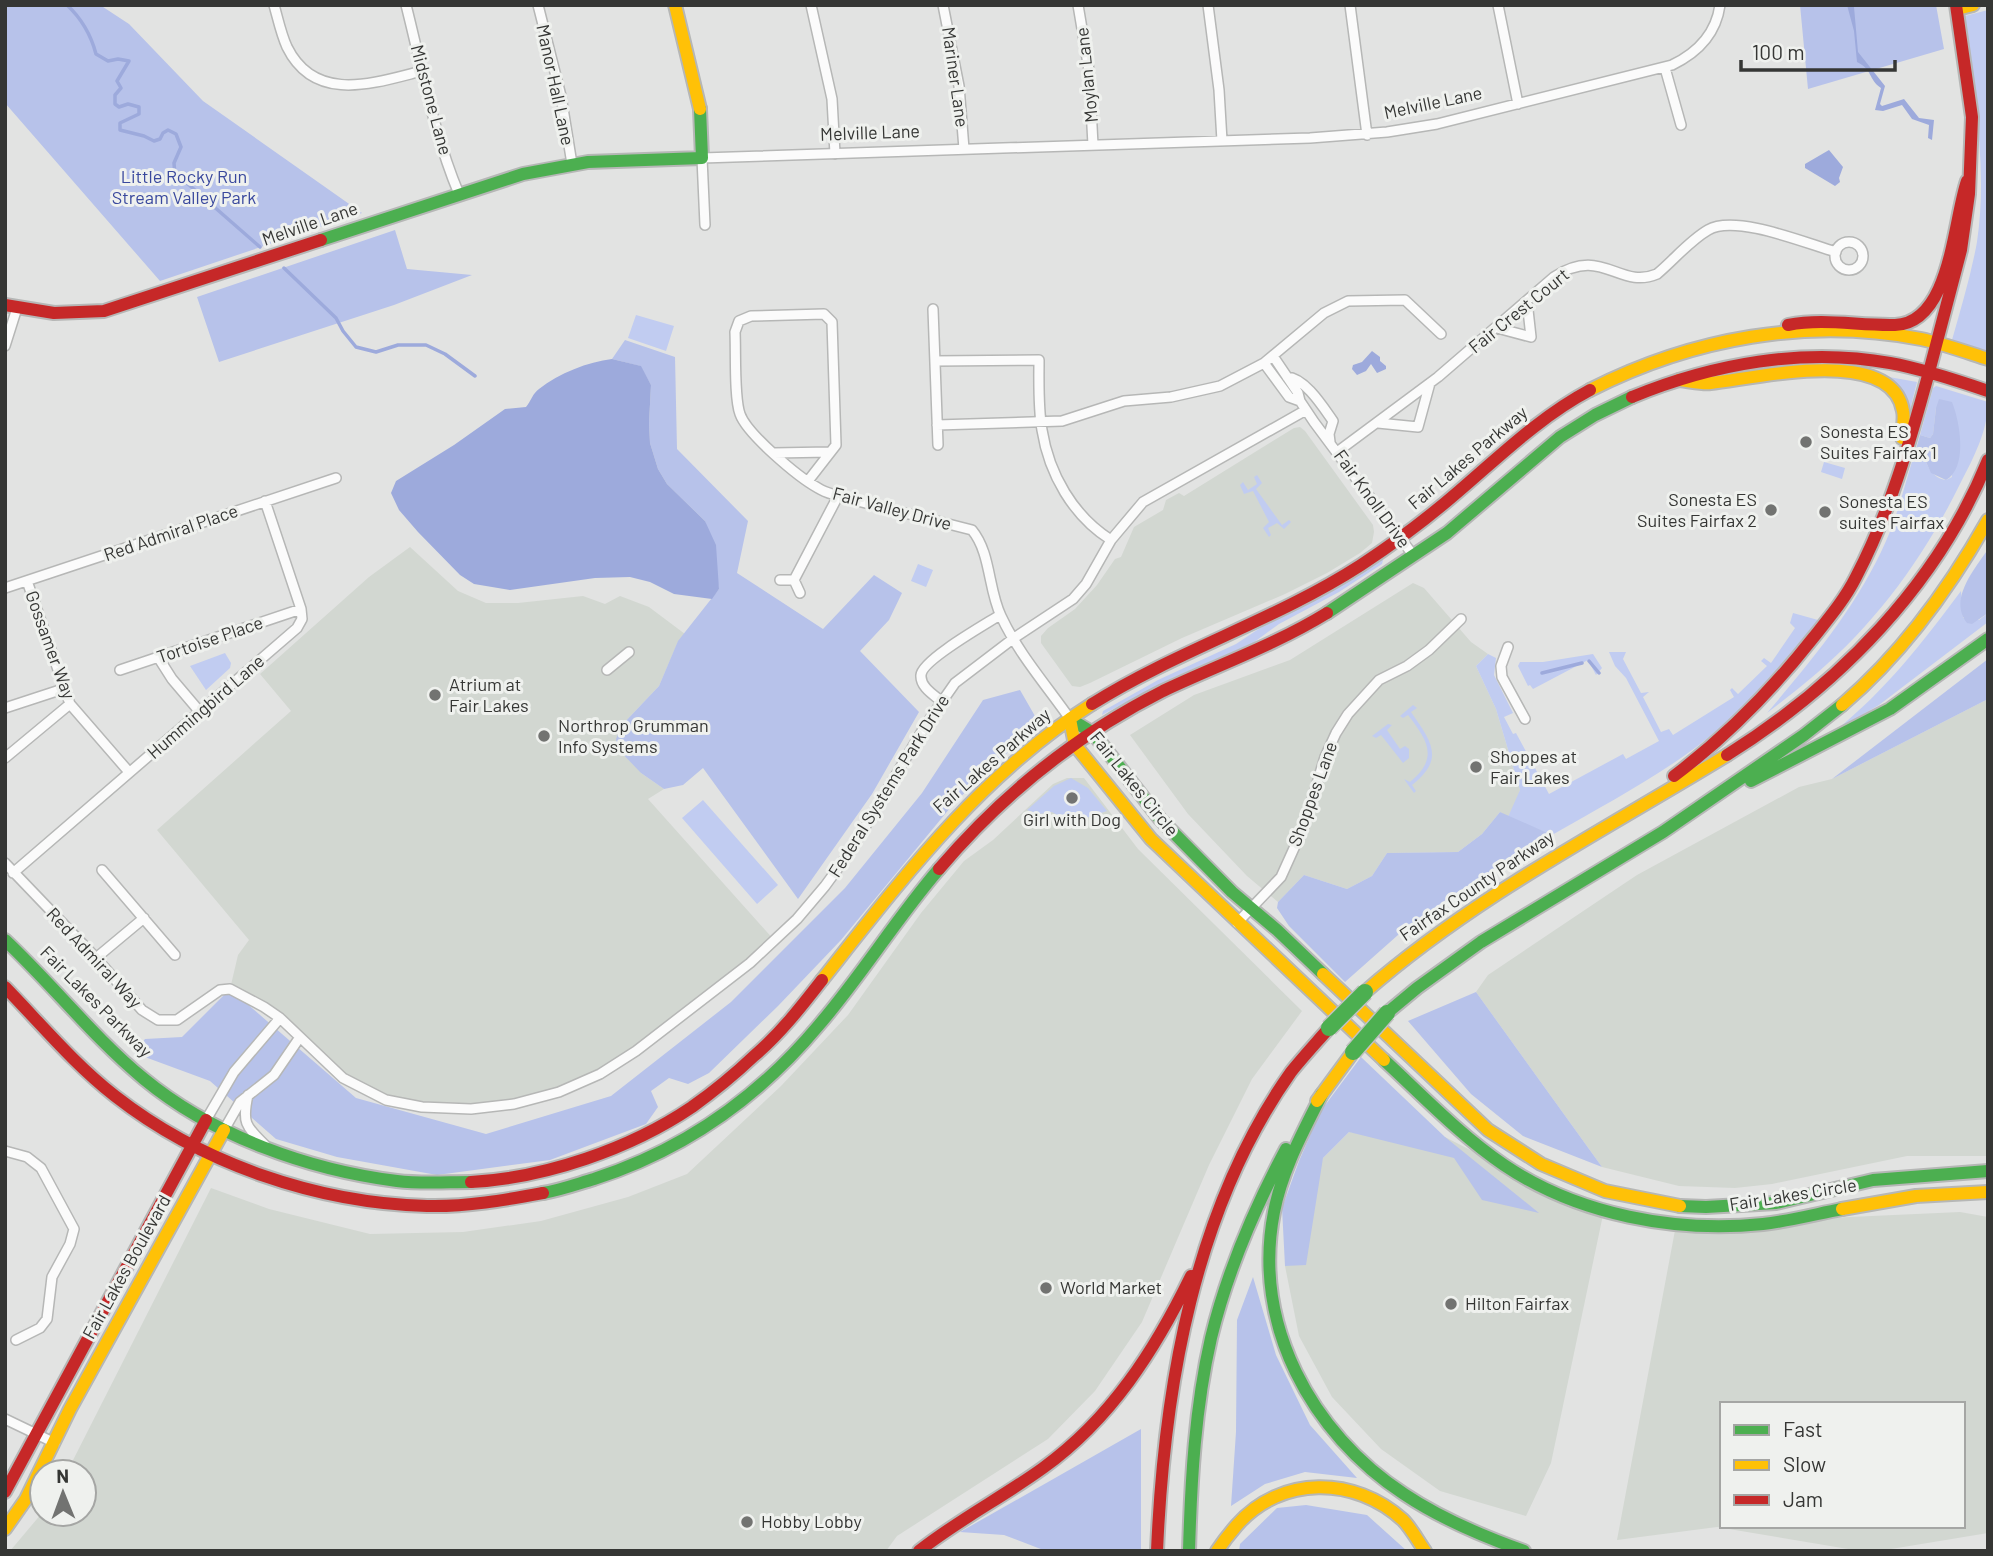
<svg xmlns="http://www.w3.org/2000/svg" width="1993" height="1556" font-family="Barlow,sans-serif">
	<rect width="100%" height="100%" fill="#e2e3e2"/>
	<path fill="#d2d7d1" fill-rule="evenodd" d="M 1300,427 L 1305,431 L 1373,525 L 1374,532 L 1372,543 L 1360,553 L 1327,573 L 1285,594 L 1182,638 L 1090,683 L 1080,687 L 1072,686 L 1041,643 L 1041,636 L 1048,628 L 1075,609 L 1097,585 L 1115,559 L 1121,557 L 1134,527 L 1163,510 L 1166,500 L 1179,493 L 1184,496 L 1294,428 Z
		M 410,547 L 458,591 L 486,603 L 518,603 L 583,596 L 605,604 L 620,596 L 649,607 L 685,634 L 678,642 L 659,686 L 622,725 L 641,773 L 664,789 L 648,799 L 775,941 L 605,1070 L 515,1104 L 422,1107 L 356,1086 L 280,1018 L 230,989 L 238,955 L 249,940 L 157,830 L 291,711 L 260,674 L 369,577 Z
		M 1413,583 L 1424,588 L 1471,642 L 1488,654 L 1476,666 L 1496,709 L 1520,790 L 1516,802 L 1508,817 L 1500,812 L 1482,834 L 1458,852 L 1387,853 L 1372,876 L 1347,889 L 1304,875 L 1278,902 L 1247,876 L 1188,814 L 1130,735 L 1194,695 L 1290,660 Z
		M 1988,699 L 1988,1156 L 1907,1156 L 1772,1184 L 1735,1188 L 1679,1186 L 1602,1167 L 1476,992 L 1488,975 L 1637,875 L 1799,787 L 1832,779 Z
		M 1067,778 L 1084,778 L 1138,849 L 1302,1011 L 1252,1079 L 1209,1165 L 1142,1322 L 1095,1391 L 1048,1439 L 897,1536 L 886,1551 L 10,1551 L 42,1513 L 84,1514 L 84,1472 L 67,1472 L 211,1188 L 269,1209 L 370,1234 L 463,1232 L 541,1221 L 628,1197 L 687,1174 L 781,1086 L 848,1015 L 921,913 L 964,861 L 993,840 L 1053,784 Z
		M 1349,1132 L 1445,1137 L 1525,1178 L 1604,1210 L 1551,1463 L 1526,1516 L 1440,1491 L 1381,1449 L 1332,1397 L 1299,1336 L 1285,1266 L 1323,1158 Z
		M 1960,1212 L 1988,1217 L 1988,1533 L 1879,1551 L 1860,1551 L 1717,1527 L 1617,1540 L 1676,1225 ZM 1722,1404 L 1963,1404 L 1963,1526 L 1722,1526 Z"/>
	<path fill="#c1ccf1" d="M 1988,10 L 1988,352 L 1952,340 C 1961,308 1971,275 1977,242 C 1988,167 1974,92 1963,19 L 1965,16 Z
		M 636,315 L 674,326 L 666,351 L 628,338 Z
		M 1889,377 L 1917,382 L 1910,410 L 1898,386 Z
		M 1936,386 L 1988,402 C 1988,430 1974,457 1961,482 C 1926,554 1878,621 1817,673 C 1801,687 1784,700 1767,713 C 1812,660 1858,605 1886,541 C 1899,512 1906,479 1916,449 L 1922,453 C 1927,464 1931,478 1946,480 L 1952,477 L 1936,408 L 1933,434 L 1930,438 L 1920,435 L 1933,388 Z
		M 1824,462 L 1845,468 L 1842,479 L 1821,472 Z
		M 1257,475 L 1262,483 L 1256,489 L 1282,525 L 1289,520 L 1291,522 L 1284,529 L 1277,523 L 1268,528 L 1271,535 L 1269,537 L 1263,528 L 1269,522 L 1253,491 L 1244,494 L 1240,485 L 1243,482 L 1248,490 L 1257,484 L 1254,477 Z
		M 1380,560 L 1383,560 L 1382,564 L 1339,592 L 1279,624 L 1253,643 L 1172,678 L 1102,715 L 1103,711 L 1158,680 L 1236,644 L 1260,628 L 1324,595 Z
		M 918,564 L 933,570 L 926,587 L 911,581 Z
		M 1961,591 L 1963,618 L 1979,620 L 1988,613 L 1988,622 L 1879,705 L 1835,731 C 1885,691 1923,642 1961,591 Z
		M 1793,613 L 1818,620 C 1788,659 1757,696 1720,728 C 1670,771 1609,802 1552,835 L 1508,817 L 1520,790 L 1496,709 L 1476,666 L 1488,654 L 1496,658 L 1494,675 L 1513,713 L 1504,717 L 1513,734 L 1516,733 L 1549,794 L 1623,754 L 1626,759 L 1659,741 L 1626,678 L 1615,666 L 1609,652 L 1626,652 L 1623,659 L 1641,693 L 1649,692 L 1643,697 L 1661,732 L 1669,729 L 1673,735 L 1734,697 L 1730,690 L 1732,688 L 1738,694 L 1767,666 L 1761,661 L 1764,658 L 1771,663 L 1795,628 L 1790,623 Z
		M 225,653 L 231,663 L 230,668 L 206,690 L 190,666 Z
		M 1593,654 L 1602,668 L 1596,675 L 1588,660 L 1533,689 L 1530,685 L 1528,686 L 1518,666 L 1520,662 L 1543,662 Z
		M 1413,705 L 1417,708 L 1411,712 C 1432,742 1445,759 1412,785 L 1416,791 L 1414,793 L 1404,779 L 1410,782 C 1439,758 1428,741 1408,715 L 1403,718 L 1400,716 Z
		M 1388,724 L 1392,725 L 1387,730 L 1400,749 L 1405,746 L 1409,749 L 1409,758 L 1403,763 L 1381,735 L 1376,738 L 1372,736 Z
		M 1071,778 L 1088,788 L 1107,811 L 1071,823 L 1052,812 L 1039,814 L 1027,810 L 1054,786 Z
		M 703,800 L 778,885 L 757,904 L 682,818 Z"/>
	<path fill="#b7c2ea" d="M 5,5 L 100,5 L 129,24 L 203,101 L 362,213 L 160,281 L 5,103 Z
		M 1800,5 L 1936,5 L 1944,49 L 1808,89 Z
		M 395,230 L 407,269 L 472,275 L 394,305 L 219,362 L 197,297 Z
		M 625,340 L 675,357 L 677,449 L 748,521 L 737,573 L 823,629 L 874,575 L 902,593 L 889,620 L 860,651 L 919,712 L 872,794 L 798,899 L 703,768 L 683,785 L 664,789 L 641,773 L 618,749 L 616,739 L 622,725 L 659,686 L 678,641 L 719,589 L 705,521 L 667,484 L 658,469 L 650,443 L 649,423 L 651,385 L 640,366 L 612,359 Z
		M 1939,399 L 1952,402 C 1960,422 1968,467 1946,480 L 1931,473 L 1922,453 L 1916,449 L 1920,435 L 1930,438 L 1933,434 L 1936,408 Z
		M 1988,549 L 1988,613 L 1972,624 L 1967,623 C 1948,599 1975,569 1988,549 Z
		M 1988,659 L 1988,699 L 1832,779 Z
		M 1020,690 L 1039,723 L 955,802 L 841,940 L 778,1006 L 709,1073 L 688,1084 L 669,1078 L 651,1091 L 658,1107 L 646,1124 L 550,1160 L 437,1175 L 337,1157 L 276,1139 L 210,1081 L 134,1053 L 145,1039 L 182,1037 L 230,989 L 356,1098 L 486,1134 L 611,1096 L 731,1002 L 845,888 L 922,793 L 983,700 Z
		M 1500,812 L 1552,835 L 1451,896 L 1398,935 L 1345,982 L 1289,926 L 1277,908 L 1278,902 L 1304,875 L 1347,889 L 1372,876 L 1387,853 L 1458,852 L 1482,834 Z
		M 1476,992 L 1602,1167 L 1523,1136 L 1471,1094 L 1408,1021 Z
		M 1361,1057 L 1445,1137 L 1539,1213 L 1482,1200 L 1454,1158 L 1349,1132 L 1323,1158 L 1306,1265 L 1285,1266 L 1282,1208 L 1299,1161 L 1320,1112 Z
		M 1253,1277 L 1276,1355 L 1310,1425 L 1357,1478 L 1305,1472 L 1265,1484 L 1231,1506 L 1236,1432 L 1237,1320 Z
		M 1141,1429 L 1141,1551 L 1046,1551 L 1004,1535 L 960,1532 Z
		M 1306,1505 L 1367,1515 L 1407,1551 L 1239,1551 L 1240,1544 L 1277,1508 Z"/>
	<path fill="#9daadc" d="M 1847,5 L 1870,5 L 1854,7 L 1858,52 L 1885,86 L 1880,104 L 1882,106 L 1904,99 L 1919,118 L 1934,120 L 1932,140 L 1928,138 L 1929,125 L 1912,119 L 1902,105 L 1883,111 L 1875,110 L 1881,88 C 1868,79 1873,70 1857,62 L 1854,31 Z
		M 1829,150 L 1843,167 L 1839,178 L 1840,182 L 1835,186 L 1805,168 L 1805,164 Z
		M 1372,351 L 1380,357 L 1380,361 L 1386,366 L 1386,369 L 1377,373 L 1371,364 L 1366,371 L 1357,375 L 1352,369 L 1353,365 L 1362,362 Z
		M 612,359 L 641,366 L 651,385 L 649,423 L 650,443 L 658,469 L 667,484 L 705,521 L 716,545 L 719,589 L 712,599 L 674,594 L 650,582 L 630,577 L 595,578 L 510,590 L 474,584 L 460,575 L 418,532 L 399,510 L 391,493 L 396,481 L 454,445 L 505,409 L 526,407 C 531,401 533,393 539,389 C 559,373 588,362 612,359 Z"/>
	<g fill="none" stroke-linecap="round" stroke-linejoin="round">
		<path stroke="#9daadc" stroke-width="3.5" d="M 67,5 C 82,19 91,35 96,54 L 108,61 L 118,59 L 129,61 L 117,81 L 121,88 L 115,95 L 115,104 L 119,107 L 128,104 L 139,107 L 139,114 L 120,123 L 120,130 L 144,136 L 154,141 L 160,139 L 163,133 L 168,130 L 176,134 L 181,147 L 174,163 L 175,176 L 188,184 L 260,247
			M 284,268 L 336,318 L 343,331 L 356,347 L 376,352 L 398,345 L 426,345 L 445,354 L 475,376
			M 1589,661 L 1599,673
			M 1542,673 L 1582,663"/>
		<defs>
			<path id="street" d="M 274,5 C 278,19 281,34 287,47 C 315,104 374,83 422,71
				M 406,5 C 422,68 434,135 459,194
				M 538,5 L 561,96 L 572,164
				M 811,5 L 832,99 L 835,154
				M 943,5 L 959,86 L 964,149
				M 1078,5 L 1089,70 L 1093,145
				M 1208,5 L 1219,90 L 1222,141
				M 1350,5 L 1367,135
				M 1498,5 L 1518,104
				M 1665,68 L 1681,125
				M 705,225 L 702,158 L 1310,138 L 1387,132 L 1437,124 L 1672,65 C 1697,53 1716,34 1720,5
				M1835 256a14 14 0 1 1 28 0a14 14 0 1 1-28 0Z
				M 933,309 L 938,445
				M 1497,328 L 1531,337 L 1527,301
				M 5,346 L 17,308
				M 1273,356 L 1298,393 L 1300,401 L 1314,422 L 1413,555
				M 935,361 L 1039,360 C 1039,382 1038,407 1042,430 C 1049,474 1073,516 1111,540
				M 1264,363 L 1289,397 L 1300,401
				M 1287,377 C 1305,378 1323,407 1333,421 L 1329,434 L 1330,442
				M 1378,423 L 1418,427 L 1430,383
				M 937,425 L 1062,421 L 1124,401 L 1171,397 L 1220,386 L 1264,363 L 1324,313 L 1348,301 L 1405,300 L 1441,334
				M 1337,452 L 1438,377 L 1554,277 C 1602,245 1619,290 1657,274 C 1674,260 1689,241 1708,230 C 1735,214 1805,243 1836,252
				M 774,453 L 830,452
				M 808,481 L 836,445 L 832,322 L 824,314 L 751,316 L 739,321 L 735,332 C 736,352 734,398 740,414 C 747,434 798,477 818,488 C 824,492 832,494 838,496 L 972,530 C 991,553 988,589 1001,616 C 1018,653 1047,686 1070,719
				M 780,580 L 794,580
				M 794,580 L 838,496
				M 794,580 L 800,593
				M 27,581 L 70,704 L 129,772
				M 5,588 L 336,478
				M 1508,647 L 1501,666 L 1502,677 L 1525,719
				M 158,657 L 172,679 L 200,712
				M 120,670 L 301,609
				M 607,670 L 629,652
				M 941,701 C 934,695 920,687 921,675 C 922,660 986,624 1000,615
				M 5,708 L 63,689
				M 5,758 L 70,704
				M 5,863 L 96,958 L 142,1010 L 158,1020 L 177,1020 L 220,990 L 230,989 L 264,1007 L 280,1018 L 343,1078 L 386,1100 L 422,1107 L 471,1109 L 514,1104 L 559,1092 L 600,1074 L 636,1051 L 750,963 L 797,919 L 825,886 L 852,849 L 925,726 L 955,683 L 1014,638 L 1073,599 L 1086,584 L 1111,540 L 1143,502 L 1306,410
				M 102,870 L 175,955
				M 13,873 L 297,628 L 302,619 L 301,609 L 265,501
				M 1237,923 L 1281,877 L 1304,826 L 1325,757 L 1336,733 L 1348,714 L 1379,680 L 1407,666 L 1429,650 L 1461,619
				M 96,958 L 144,918
				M 248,1095 C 242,1122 245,1126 265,1145
				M 206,1120 L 234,1072 L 280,1018
				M 224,1130 L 240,1102 L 274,1075 L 300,1037
				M 5,1151 L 27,1157 L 41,1168 L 74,1229 L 70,1244 L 52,1277 L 47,1319 L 40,1328 L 16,1340
				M 5,1419 L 55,1443"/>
			<path id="fast" d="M 321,240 L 523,174 L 588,162 L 702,158 L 700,109
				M 1327,613 L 1447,533 L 1560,437 L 1595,415 L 1632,397
				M 1070,719 L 1093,733 L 1160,819 L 1232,892 L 1277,930 L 1323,974
				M 1751,781 L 1890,709 L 1988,639
				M 5,940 C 53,985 93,1037 144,1079 C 213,1136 309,1170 397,1181 C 421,1184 447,1182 471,1182
				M 1387,1013 L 1417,988 L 1481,942 L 1663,832 L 1804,735 L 1842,705
				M 1384,1060 C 1423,1096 1460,1135 1504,1165 C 1578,1215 1676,1233 1763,1224 C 1790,1221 1816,1214 1842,1209
				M 1322,1094 C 1303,1132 1282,1170 1274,1212 C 1252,1324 1311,1433 1404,1494 C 1441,1519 1482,1536 1524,1551
				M 543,1193 C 561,1190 577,1184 594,1179 C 684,1150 759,1097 819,1025 C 862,975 896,919 939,869
				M 1680,1206 L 1706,1207 L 1776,1203 L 1873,1180 L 1988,1171
				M 1189,1551 C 1191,1480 1195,1408 1211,1338 C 1227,1272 1254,1209 1286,1149"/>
			<path id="slow" d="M 675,5 L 700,109
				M 1957,9 L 1973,5
				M 1679,380 C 1690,381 1700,384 1711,383 C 1753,379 1892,344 1903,411 C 1905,419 1902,430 1902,438
				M 1590,390 C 1692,338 1808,317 1921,339 C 1944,344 1966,352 1988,359
				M 1842,705 C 1903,653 1949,589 1988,520
				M 1070,719 L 1075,745 L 1151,839 L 1384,1060
				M 1323,974 L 1488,1130 L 1541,1164 L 1605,1191 L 1680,1206
				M 822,980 C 902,879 980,775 1092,704
				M 1365,992 C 1475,896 1603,831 1727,755
				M 1317,1101 L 1353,1052
				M 1842,1209 L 1916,1196 L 1988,1192
				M 5,1529 L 26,1499 L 70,1409 L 224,1130
				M 1217,1551 C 1223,1542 1230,1533 1237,1525 C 1281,1475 1355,1476 1403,1520 C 1411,1528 1418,1541 1425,1551"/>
			<path id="jam" d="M 5,305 L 54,313 L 104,311 L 321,240
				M 1788,325 C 1824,318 1859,326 1895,325 C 1951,323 1953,221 1967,181
				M 1929,372 L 1961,250 L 1969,194 L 1972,117 L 1956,5
				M 1632,397 C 1712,364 1804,347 1890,363 C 1923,369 1956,380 1988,391
				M 1092,704 C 1178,650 1276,620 1361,565 C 1396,542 1429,517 1459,491 C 1501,455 1541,416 1590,390
				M 1727,755 C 1839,685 1938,584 1988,460
				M 1674,776 C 1727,736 1772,690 1813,638 C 1829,618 1845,599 1856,577 C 1890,512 1910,442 1929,372
				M 939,869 C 1002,795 1076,735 1163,691 C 1218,665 1275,645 1327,613
				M 5,987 C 41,1024 74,1064 115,1096 C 202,1164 317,1203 427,1206 C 466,1207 505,1200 543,1193
				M 471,1182 C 545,1178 630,1149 692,1107 C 713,1092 735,1074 754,1056 C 780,1034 801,1007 822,980
				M 5,1492 L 206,1120
				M 919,1551 C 958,1520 1003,1497 1043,1468 C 1111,1419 1155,1350 1191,1276
				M 1157,1551 C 1164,1388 1194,1209 1291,1072 C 1303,1057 1316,1043 1329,1028"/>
		</defs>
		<use href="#street" stroke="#b6b7b6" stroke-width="12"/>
		<use href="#fast" stroke="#b6b7b6" stroke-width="16"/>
		<use href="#slow" stroke="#b6b7b6" stroke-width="16"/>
		<use href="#jam" stroke="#b6b7b6" stroke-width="16"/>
		<use href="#street" stroke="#fbfbfb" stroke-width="9"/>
		<use href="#fast" stroke="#4caf50" stroke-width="12"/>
		<use href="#slow" stroke="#ffc107" stroke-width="12"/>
		<use href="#jam" stroke="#c62828" stroke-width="12"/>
		<defs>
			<path id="fast-bridge" d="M 1329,1028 L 1365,992
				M 1353,1052 L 1387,1013"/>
		</defs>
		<use href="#fast-bridge" stroke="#c1c1c1" stroke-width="19" stroke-linecap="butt"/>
		<use href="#fast-bridge" stroke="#4caf50" stroke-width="16"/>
	</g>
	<g fill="#727371" stroke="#eff1ee" stroke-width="2.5">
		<circle cx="1806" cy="442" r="7"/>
		<circle cx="1771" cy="510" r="7"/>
		<circle cx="1825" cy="512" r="7"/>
		<circle cx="435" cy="695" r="7"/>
		<circle cx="544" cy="736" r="7"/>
		<circle cx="1476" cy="767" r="7"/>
		<circle cx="1072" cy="798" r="7"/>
		<circle cx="1046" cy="1288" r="7"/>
		<circle cx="1451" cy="1304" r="7"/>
		<circle cx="747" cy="1522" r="7"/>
	</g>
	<g text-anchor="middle" stroke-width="6" stroke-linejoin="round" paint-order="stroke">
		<g font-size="18" fill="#353634" stroke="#eff1ee">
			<text transform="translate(1087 75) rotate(-96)" y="6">Moylan Lane</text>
			<text transform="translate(955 77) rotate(82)" y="6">Mariner Lane</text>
			<text transform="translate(555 85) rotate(78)" y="6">Manor Hall Lane</text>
			<text transform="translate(431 100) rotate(75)" y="6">Midstone Lane</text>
			<text transform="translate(1433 103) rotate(-12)" y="6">Melville Lane</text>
			<text transform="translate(870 133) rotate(-2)" y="6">Melville Lane</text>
			<text transform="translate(310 224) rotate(-19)" y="6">Melville Lane</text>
			<text transform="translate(1519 311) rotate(-39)" y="6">Fair Crest Court</text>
			<text transform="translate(1468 458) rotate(-40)" y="6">Fair Lakes Parkway</text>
			<text transform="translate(1372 499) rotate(54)" y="6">Fair Knoll Drive</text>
			<text transform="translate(892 509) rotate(15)" y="6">Fair Valley Drive</text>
			<text transform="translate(171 533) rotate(-19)" y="6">Red Admiral Place</text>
			<text transform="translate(210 640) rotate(-19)" y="6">Tortoise Place</text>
			<text transform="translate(50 645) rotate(70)" y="6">Gossamer Way</text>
			<text transform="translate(206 707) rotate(-41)" y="6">Hummingbird Lane</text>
			<text transform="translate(992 761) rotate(-41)" y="6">Fair Lakes Parkway</text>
			<text transform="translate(1134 784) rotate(51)" y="6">Fair Lakes Circle</text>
			<text transform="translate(889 786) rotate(-58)" y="6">Federal Systems Park Drive</text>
			<text transform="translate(1313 794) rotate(-70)" y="6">Shoppes Lane</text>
			<text transform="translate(1477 886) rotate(-34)" y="6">Fairfax County Parkway</text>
			<text transform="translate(94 958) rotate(47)" y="6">Red Admiral Way</text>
			<text transform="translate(96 1002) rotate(45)" y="6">Fair Lakes Parkway</text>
			<text transform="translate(1793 1195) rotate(-9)" y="6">Fair Lakes Circle</text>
			<text transform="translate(127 1267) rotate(-61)" y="6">Fair Lakes Boulevard</text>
		</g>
		<g font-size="18" fill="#39489d" stroke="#eff1ee">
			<text x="184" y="183">Little Rocky Run<tspan x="184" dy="21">Stream Valley Park</tspan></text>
		</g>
		<g font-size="18" fill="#353634" stroke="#eff1ee" text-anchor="start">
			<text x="1820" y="438">Sonesta ES<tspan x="1820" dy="21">Suites Fairfax 1</tspan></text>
			<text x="1757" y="506" text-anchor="end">Sonesta ES<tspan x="1757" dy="21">Suites Fairfax 2</tspan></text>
			<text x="1839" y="508">Sonesta ES<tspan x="1839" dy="21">suites Fairfax</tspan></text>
			<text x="449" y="691">Atrium at<tspan x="449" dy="21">Fair Lakes</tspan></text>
			<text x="558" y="732">Northrop Grumman<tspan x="558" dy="21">Info Systems</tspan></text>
			<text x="1490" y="763">Shoppes at<tspan x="1490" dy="21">Fair Lakes</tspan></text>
			<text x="1072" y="826" text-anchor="middle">Girl with Dog</text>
			<text x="1060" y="1294">World Market</text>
			<text x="1465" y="1310">Hilton Fairfax</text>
			<text x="761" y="1528">Hobby Lobby</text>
		</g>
	</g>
	<rect width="1993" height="1556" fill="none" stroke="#353634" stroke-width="14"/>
	<rect x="1720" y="1402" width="245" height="126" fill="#eff1ee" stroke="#a5a6a4" stroke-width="2"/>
	<rect x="1734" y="1425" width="35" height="10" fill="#4caf50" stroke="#a5a6a4" stroke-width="2"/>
	<text x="1783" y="1437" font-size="21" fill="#353634">Fast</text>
	<rect x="1734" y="1460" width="35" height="10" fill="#ffc107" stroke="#a5a6a4" stroke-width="2"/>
	<text x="1783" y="1472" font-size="21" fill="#353634">Slow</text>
	<rect x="1734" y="1495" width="35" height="10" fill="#c62828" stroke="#a5a6a4" stroke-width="2"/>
	<text x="1783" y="1507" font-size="21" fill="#353634">Jam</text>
	<g transform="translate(63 1493) rotate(359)"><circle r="33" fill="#eff1ee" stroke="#a5a6a4" stroke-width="2"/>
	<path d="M0-5L12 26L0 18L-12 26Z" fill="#727371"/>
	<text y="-10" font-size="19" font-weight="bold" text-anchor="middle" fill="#353634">N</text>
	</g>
	<path d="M1741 60v10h154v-10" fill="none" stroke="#353634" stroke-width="3.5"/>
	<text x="1752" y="60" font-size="21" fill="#353634" stroke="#eff1ee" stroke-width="5" paint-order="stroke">100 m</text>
</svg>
